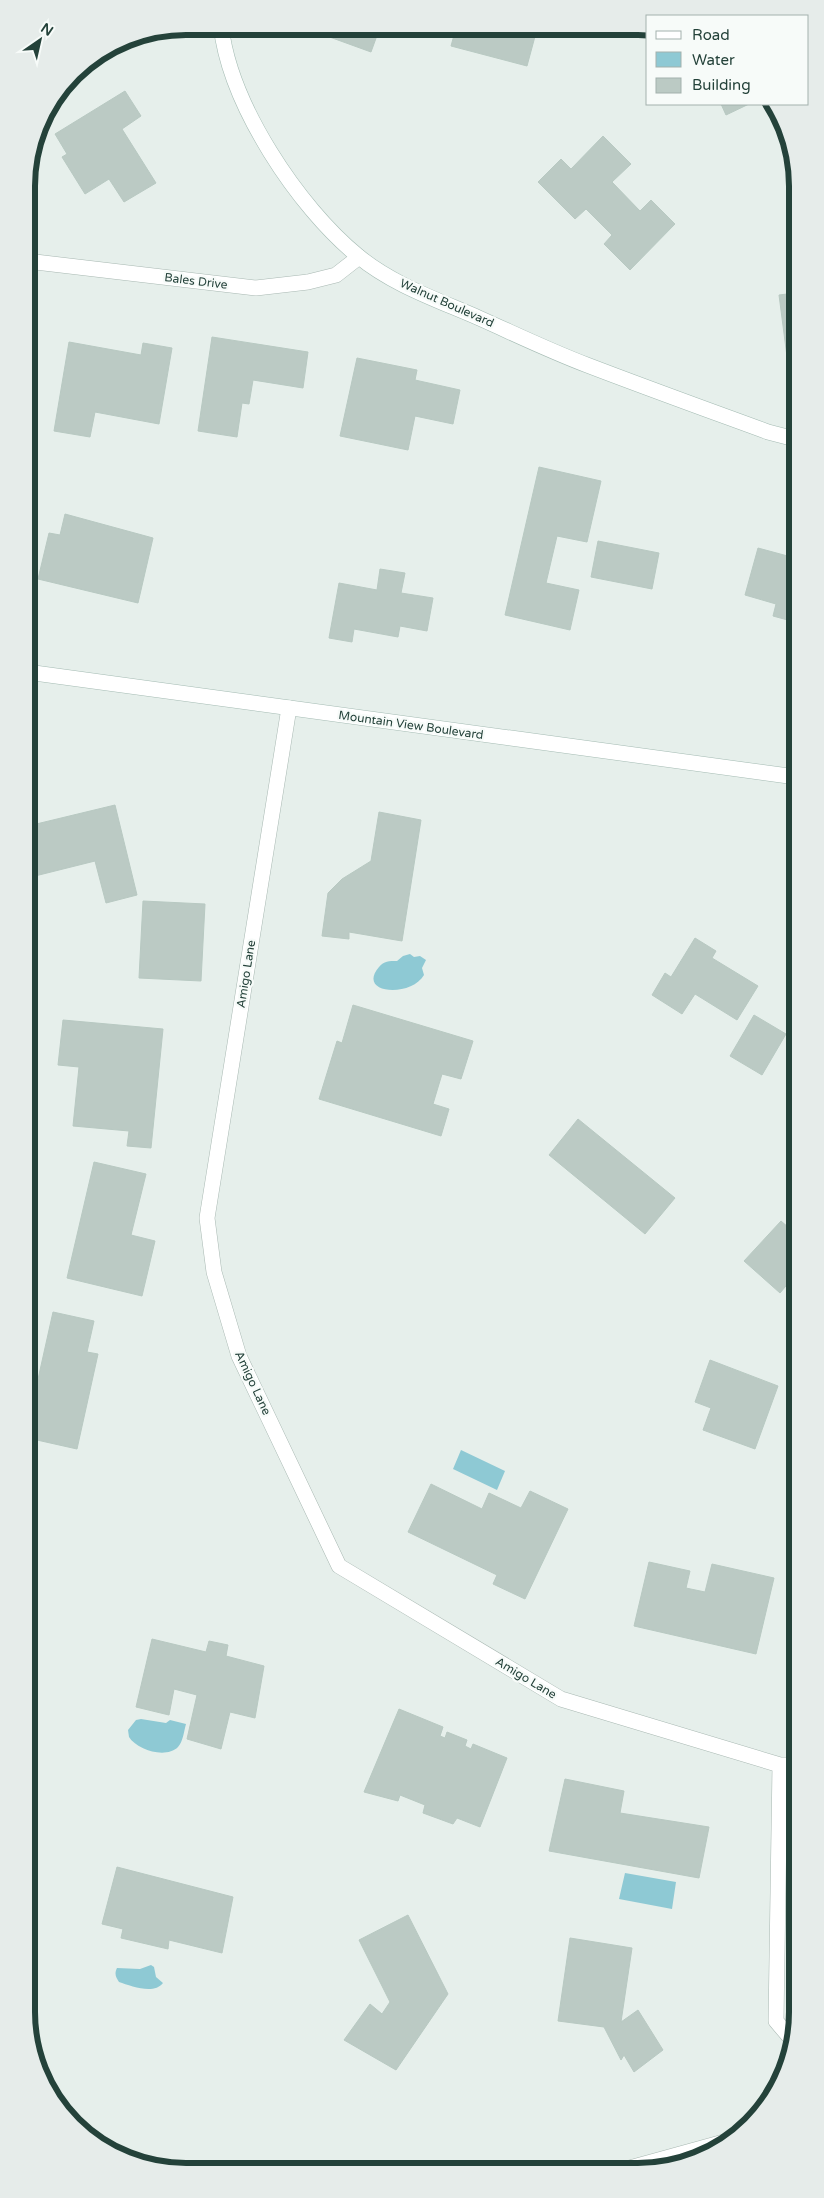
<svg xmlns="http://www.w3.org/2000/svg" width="824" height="2198" font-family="'Varela Round',sans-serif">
	<rect width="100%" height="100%" fill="#e6efeb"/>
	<path fill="#8ec9d4" d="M 410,954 L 414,957 L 420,956 L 426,960 L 422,968 L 424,975 C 411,998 356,994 379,967 C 384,961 389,961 397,961 L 403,956 Z
		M 461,1450 L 505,1471 L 497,1490 L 453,1469 Z
		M 141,1719 L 166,1723 L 170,1720 L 186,1724 C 184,1731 183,1742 178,1747 C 166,1759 137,1750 129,1737 L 128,1730 L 136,1720 Z
		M 625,1873 L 676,1882 L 672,1909 L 619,1899 Z
		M 151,1965 L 154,1967 L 156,1977 L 163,1983 C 154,1995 131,1986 119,1982 C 116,1977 114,1974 117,1968 L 140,1969 Z"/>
	<path fill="#bbcac4" stroke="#b8c9c2" d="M 302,27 L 388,28 L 386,32 L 379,30 L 371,52 Z
		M 456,28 L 537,29 L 527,66 L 451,46 Z
		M 125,91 L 141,116 L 122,129 L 156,183 L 124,202 L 109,179 L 85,194 L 62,157 L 67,154 L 55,134 Z
		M 721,104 L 749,104 L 726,115 Z
		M 767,104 L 775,104 L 777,106 L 795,154 L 795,161 Z
		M 603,136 L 631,164 L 612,182 L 640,211 L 651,200 L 675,224 L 630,270 L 604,244 L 612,235 L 586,209 L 575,219 L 538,182 L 561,159 L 571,169 Z
		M 795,293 L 795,371 L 789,372 L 779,295 Z
		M 212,337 L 308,352 L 303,388 L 253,380 L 249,404 L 242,403 L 237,437 L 198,431 Z
		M 69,342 L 141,355 L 143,343 L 172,348 L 159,424 L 95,412 L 90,437 L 54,431 Z
		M 357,358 L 417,370 L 415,380 L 460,390 L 453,424 L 415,416 L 408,450 L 340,436 Z
		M 539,467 L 601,481 L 587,542 L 557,536 L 546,583 L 579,590 L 570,630 L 505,615 Z
		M 65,514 L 153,538 L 138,603 L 38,579 L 49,533 L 60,535 Z
		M 598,541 L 659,553 L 652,589 L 591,577 Z
		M 758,548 L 795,558 L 795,622 L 773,616 L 776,604 L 745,595 Z
		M 380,569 L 405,573 L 401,593 L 433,598 L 427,631 L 400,626 L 398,637 L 354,629 L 352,642 L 329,638 L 339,583 L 377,590 Z
		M 795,646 L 795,677 L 787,675 Z
		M 115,805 L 137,895 L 106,903 L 95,861 L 35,876 L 37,886 L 28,889 L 28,826 Z
		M 379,812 L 421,820 L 402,941 L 349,932 L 349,939 L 322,936 L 328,893 L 342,879 L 371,861 Z
		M 143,901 L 205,904 L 201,981 L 139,978 Z
		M 695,938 L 716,951 L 712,958 L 758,986 L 737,1020 L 695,994 L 682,1014 L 652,995 L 665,973 L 671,977 Z
		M 353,1005 L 473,1041 L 461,1079 L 442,1074 L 433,1104 L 449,1109 L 441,1136 L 319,1099 L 337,1041 L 342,1043 Z
		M 754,1015 L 786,1034 L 762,1075 L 730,1056 Z
		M 63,1020 L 163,1029 L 151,1148 L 127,1146 L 129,1131 L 73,1126 L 79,1067 L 58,1065 Z
		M 578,1119 L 675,1198 L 645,1234 L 549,1155 Z
		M 94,1162 L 146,1174 L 131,1235 L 155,1241 L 142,1296 L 67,1278 Z
		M 781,1221 L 796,1234 L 796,1274 L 780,1293 L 744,1261 Z
		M 53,1312 L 94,1321 L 87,1352 L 98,1354 L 77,1449 L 28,1438 L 28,1424 Z
		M 710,1360 L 778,1386 L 755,1449 L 703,1430 L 711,1408 L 695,1402 Z
		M 431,1484 L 482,1509 L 489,1493 L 521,1508 L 530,1491 L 568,1509 L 525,1599 L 493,1584 L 497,1575 L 408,1532 Z
		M 649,1562 L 690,1571 L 686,1588 L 705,1592 L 712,1564 L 774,1578 L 756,1654 L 634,1626 Z
		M 152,1639 L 206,1652 L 209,1641 L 228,1645 L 226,1656 L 264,1666 L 255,1718 L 230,1712 L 221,1749 L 187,1739 L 197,1695 L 174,1689 L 169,1715 L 136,1707 Z
		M 399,1709 L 443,1727 L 440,1736 L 445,1738 L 447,1732 L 467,1740 L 465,1746 L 471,1749 L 473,1744 L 507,1758 L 480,1827 L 457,1818 L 453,1824 L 423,1813 L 425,1805 L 400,1795 L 398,1801 L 364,1792 Z
		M 565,1779 L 624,1791 L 620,1813 L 709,1827 L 699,1878 L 549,1851 Z
		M 117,1867 L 233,1897 L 222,1953 L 169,1940 L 168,1949 L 121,1938 L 123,1929 L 102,1924 Z
		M 408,1915 L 448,1994 L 396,2070 L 344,2040 L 370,2004 L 382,2014 L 390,2002 L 359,1940 Z
		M 570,1938 L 632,1948 L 621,2022 L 638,2010 L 663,2050 L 634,2072 L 624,2055 L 621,2060 L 604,2027 L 558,2021 Z"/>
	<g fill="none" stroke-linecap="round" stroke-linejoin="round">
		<defs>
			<path id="street" d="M 27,261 L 256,288 L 308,282 L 336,275 L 359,257
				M 289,708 L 207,1218 L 214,1272 L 239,1356 L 339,1566 L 561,1699 L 780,1765 L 797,1765
				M 780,1765 L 776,2021 L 793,2041
				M 626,2169 L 731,2140"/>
			<path id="secondary" d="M 221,26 C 230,105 298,207 358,256 C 393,285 438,300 479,318 C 515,334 550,351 587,365 C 647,388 708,410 768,432 L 795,439
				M 27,672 L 796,777"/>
		</defs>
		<use href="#street" stroke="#a8b8b2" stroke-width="16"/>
		<use href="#secondary" stroke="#a4bbb3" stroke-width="16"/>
		<use href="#street" stroke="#fff" stroke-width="15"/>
		<use href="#secondary" stroke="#fff" stroke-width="15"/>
	</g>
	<g text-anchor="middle" stroke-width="4.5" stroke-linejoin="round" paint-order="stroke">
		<g font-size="12" fill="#24423a" stroke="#f7fbf9">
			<text transform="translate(196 281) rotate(7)" y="4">Bales Drive</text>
			<text transform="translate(447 303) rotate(24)" y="4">Walnut Boulevard</text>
			<text transform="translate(411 725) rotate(8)" y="4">Mountain View Boulevard</text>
			<text transform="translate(246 974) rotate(-81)" y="4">Amigo Lane</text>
			<text transform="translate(253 1383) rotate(65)" y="4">Amigo Lane</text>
			<text transform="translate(526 1678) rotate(31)" y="4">Amigo Lane</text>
		</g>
	</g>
	<path d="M0 0H824V2198H0ZM186 35H638A151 151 0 0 1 789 186V2012A151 151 0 0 1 638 2163H186A151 151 0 0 1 35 2012V186A151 151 0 0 1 186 35Z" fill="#e6ecea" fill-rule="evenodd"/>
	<path fill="none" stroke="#24423a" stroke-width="6" d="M186 35H638A151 151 0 0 1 789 186V2012A151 151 0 0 1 638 2163H186A151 151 0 0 1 35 2012V186A151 151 0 0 1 186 35Z"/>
	<rect x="646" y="15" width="162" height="90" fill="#f7fbf9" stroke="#a3b1ad"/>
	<rect x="656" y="31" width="25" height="8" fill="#ffffff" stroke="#a3b1ad"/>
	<text x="692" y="40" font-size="15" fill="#24423a">Road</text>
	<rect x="656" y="52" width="25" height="15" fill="#8ec9d4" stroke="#a3b1ad"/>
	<text x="692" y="65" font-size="15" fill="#24423a">Water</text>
	<rect x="656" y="78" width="25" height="15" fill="#bbcac4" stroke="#a3b1ad"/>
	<text x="692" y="90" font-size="15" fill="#24423a">Building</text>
	<g transform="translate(40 40) rotate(34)" stroke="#f7fbf9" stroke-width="4" paint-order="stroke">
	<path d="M0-4L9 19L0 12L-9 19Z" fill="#24423a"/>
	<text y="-8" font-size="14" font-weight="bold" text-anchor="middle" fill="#24423a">N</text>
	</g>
</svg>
